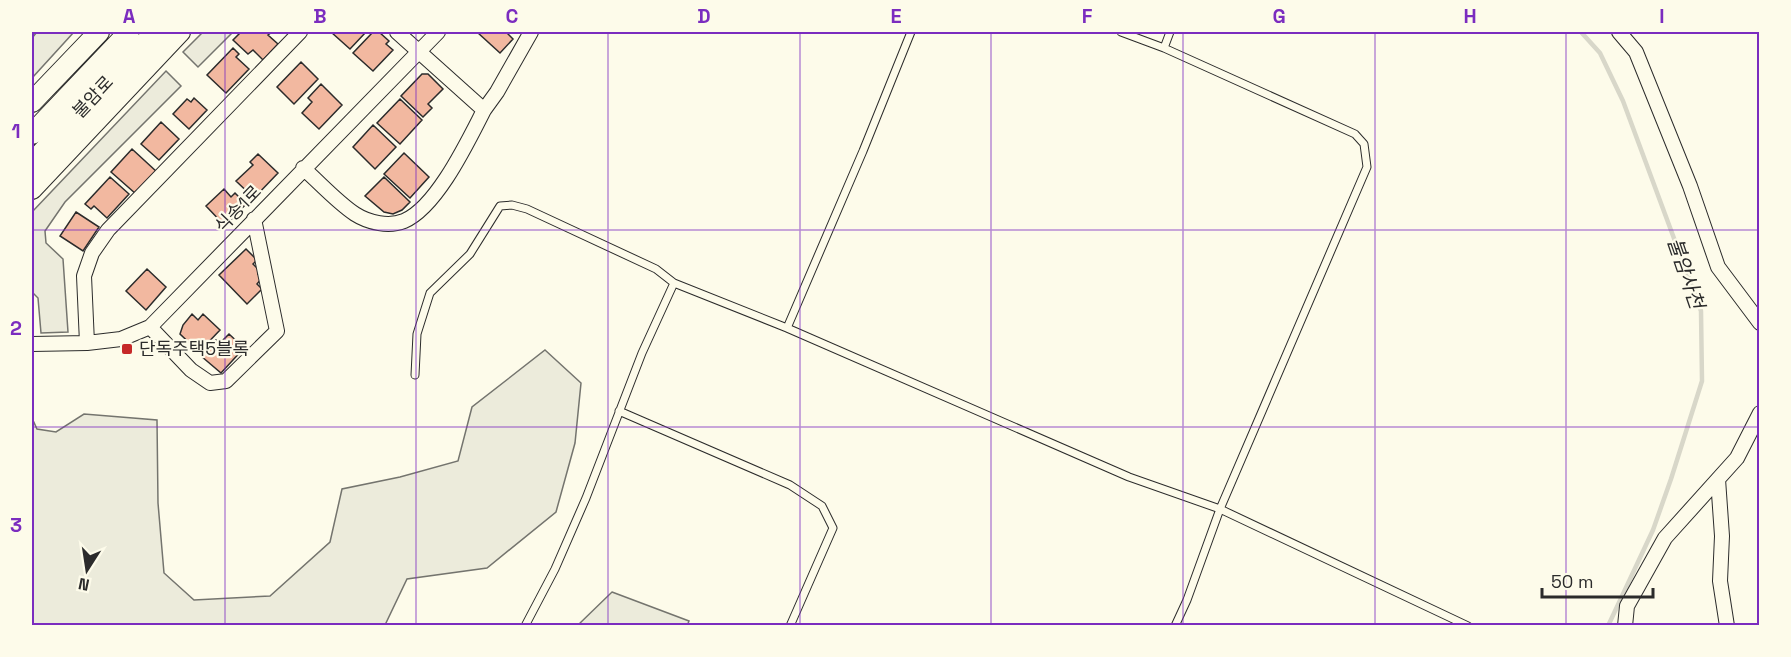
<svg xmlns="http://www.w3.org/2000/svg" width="1791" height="657" font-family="'Space Grotesk','Noto Sans KR',sans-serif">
	<rect width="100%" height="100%" fill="#fdfbea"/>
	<path fill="#ecebdb" stroke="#74746e" stroke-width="1.5" d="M 37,32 L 74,32 L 32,78 L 32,38 Z
		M 203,32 L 233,32 L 198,67 L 183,52 Z
		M 166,71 L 181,86 L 65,202 L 45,231 L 46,243 L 63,259 L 68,332 L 41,333 L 38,298 L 32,292 L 32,212 Z
		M 545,350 L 581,383 L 575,443 L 556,512 L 487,568 L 407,579 L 385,625 L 32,625 L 32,418 L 37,429 L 56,432 L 84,414 L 157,420 L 158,503 L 164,573 L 194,600 L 270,596 L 330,542 L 342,489 L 400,477 L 458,461 L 472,407 Z
		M 612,592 L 689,621 L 687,626 L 578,625 Z"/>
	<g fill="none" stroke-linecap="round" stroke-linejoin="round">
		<path stroke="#d8d7c9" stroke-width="4.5" d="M 1581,32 L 1600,53 L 1623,101 L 1701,311 L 1702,381 L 1671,479 L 1653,530 L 1608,626"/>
	</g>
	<path fill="#f2b8a0" stroke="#2b2b2b" stroke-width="1.5" d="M 241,32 L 272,32 L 268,35 L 278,44 L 263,60 L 253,50 L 248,54 L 233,40 Z
		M 331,32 L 366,32 L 350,49 Z
		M 373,32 L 379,32 L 389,41 L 386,44 L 393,50 L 373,71 L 353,53 Z
		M 477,32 L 506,32 L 513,39 L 500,53 Z
		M 233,48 L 239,54 L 236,57 L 249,69 L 226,93 L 207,75 Z
		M 301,62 L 318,79 L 294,104 L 277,87 Z
		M 422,74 L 428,74 L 443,89 L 428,104 L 432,108 L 423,117 L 401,96 Z
		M 321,84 L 342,105 L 319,129 L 302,113 L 312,102 L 308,98 Z
		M 194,98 L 207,110 L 189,129 L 173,114 L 187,99 L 191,102 Z
		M 400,99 L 422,120 L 400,144 L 377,123 Z
		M 161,122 L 179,139 L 159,160 L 141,144 Z
		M 373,125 L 396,147 L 375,169 L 353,147 Z
		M 132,149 L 157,172 L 136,194 L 111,172 Z
		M 404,153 L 429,177 L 410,198 L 384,174 Z
		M 258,154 L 278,173 L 254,198 L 236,181 L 253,165 L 250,162 Z
		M 110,177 L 129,194 L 107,218 L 94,206 L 91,209 L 85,204 Z
		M 384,177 L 410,202 L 402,210 L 393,214 L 384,212 L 365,196 Z
		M 224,189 L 231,197 L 235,193 L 246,204 L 225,226 L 206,206 Z
		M 76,212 L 99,227 L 83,251 L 60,236 Z
		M 246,249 L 257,260 L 253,264 L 261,272 L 258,274 L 262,278 L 257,284 L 262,289 L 247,304 L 219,275 Z
		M 147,269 L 166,287 L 146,310 L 126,291 Z
		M 192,314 L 198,320 L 203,314 L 220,330 L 199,352 L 180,334 L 183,325 Z
		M 229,334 L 244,348 L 221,373 L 201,356 L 216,340 L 220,343 Z"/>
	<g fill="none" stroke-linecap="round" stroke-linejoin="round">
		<defs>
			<path id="lane" d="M 1121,32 L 1164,48 L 1355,134 L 1364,144 L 1367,167 L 1220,509 L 1187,600 L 1175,626
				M 1164,48 L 1170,32
				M 787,328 L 863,151 L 911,32
				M 415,375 L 417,334 L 430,293 L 470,254 L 500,206 L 512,205 L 527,209 L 656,269 L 674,283 L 787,328 L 1129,477 L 1220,509 L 1468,626
				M 619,411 L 790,485 L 822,506 L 833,528 L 790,626
				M 525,626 L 555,569 L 586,498 L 642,353 L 674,283"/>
			<path id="street" d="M 397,32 L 484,110 L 497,92 L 531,32
				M 1619,32 L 1636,52 L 1690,186 L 1718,267 L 1760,323
				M 303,168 C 320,183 337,202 355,214 C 369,223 389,227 404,221 C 437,207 468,141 484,110
				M 150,327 L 191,370 L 210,383 L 226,381 L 277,331 L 254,219
				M 87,343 L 84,276 L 92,253 L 108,230 L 300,32
				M 32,344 L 87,343 L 121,339 L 150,327 L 438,32
				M 1718,479 L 1722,536 L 1720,581 L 1727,626
				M 1625,626 L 1627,606 L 1665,538 L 1737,458 L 1760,413"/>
			<path id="secondary" d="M 32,102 L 99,32
				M 32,134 L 129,32
				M 32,163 L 155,32
				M 32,189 L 180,32"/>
		</defs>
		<use href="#lane" stroke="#2b2b2b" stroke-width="9"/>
		<use href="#street" stroke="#2b2b2b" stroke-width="16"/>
		<use href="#secondary" stroke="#2b2b2b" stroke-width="22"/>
		<use href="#lane" stroke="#fdfbea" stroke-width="7"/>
		<use href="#street" stroke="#fdfbea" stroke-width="14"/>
		<use href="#secondary" stroke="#fdfbea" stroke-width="20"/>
	</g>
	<path fill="none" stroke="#7b2cbf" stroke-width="1.5" stroke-opacity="0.55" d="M 225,32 L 225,626M 416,32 L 416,626M 608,32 L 608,626M 800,32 L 800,626M 991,32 L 991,626M 1183,32 L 1183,626M 1375,32 L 1375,626M 1566,32 L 1566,626M 32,230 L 1760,230M 32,427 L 1760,427"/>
	<rect fill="#c62828" stroke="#fdfbea" stroke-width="2" x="121" y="343" width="12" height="12" rx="3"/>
	<g text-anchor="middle" stroke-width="4.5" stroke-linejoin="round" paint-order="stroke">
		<g font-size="18" fill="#2b2b2b" stroke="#fdfbea">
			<text transform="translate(93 97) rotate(-47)" y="6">불암로</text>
			<text transform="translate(238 209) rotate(-46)" y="6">식송1로</text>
		</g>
		<g font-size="18" fill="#2b2b2b" stroke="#fdfbea" text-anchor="start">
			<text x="139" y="355">단독주택5블록</text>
		</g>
		<g font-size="20" font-style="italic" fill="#2b2b2b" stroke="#fdfbea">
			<text transform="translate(1686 273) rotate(71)" y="7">불암사천</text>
		</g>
	</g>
	<rect width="1791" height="657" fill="none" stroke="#fdfbea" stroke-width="66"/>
	<g transform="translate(87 570) rotate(192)" stroke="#fdfbea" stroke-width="4.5" paint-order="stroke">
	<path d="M0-4.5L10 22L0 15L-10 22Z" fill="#2b2b2b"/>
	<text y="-9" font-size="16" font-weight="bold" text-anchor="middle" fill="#2b2b2b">N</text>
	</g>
	<path d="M1542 588v9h111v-9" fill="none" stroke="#2b2b2b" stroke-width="3"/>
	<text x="1551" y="588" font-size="18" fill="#2b2b2b" stroke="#fdfbea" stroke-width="4.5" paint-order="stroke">50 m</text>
	<rect x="33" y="33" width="1725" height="591" fill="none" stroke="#7b2cbf" stroke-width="2"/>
	<g font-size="20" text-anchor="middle" font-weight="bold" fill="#7b2cbf">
		<text x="129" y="23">A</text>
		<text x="320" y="23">B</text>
		<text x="512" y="23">C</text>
		<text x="704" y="23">D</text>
		<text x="896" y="23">E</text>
		<text x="1087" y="23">F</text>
		<text x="1279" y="23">G</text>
		<text x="1470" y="23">H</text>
		<text x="1662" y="23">I</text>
		<text x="16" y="138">1</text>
		<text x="16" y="335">2</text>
		<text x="16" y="532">3</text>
	</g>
</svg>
